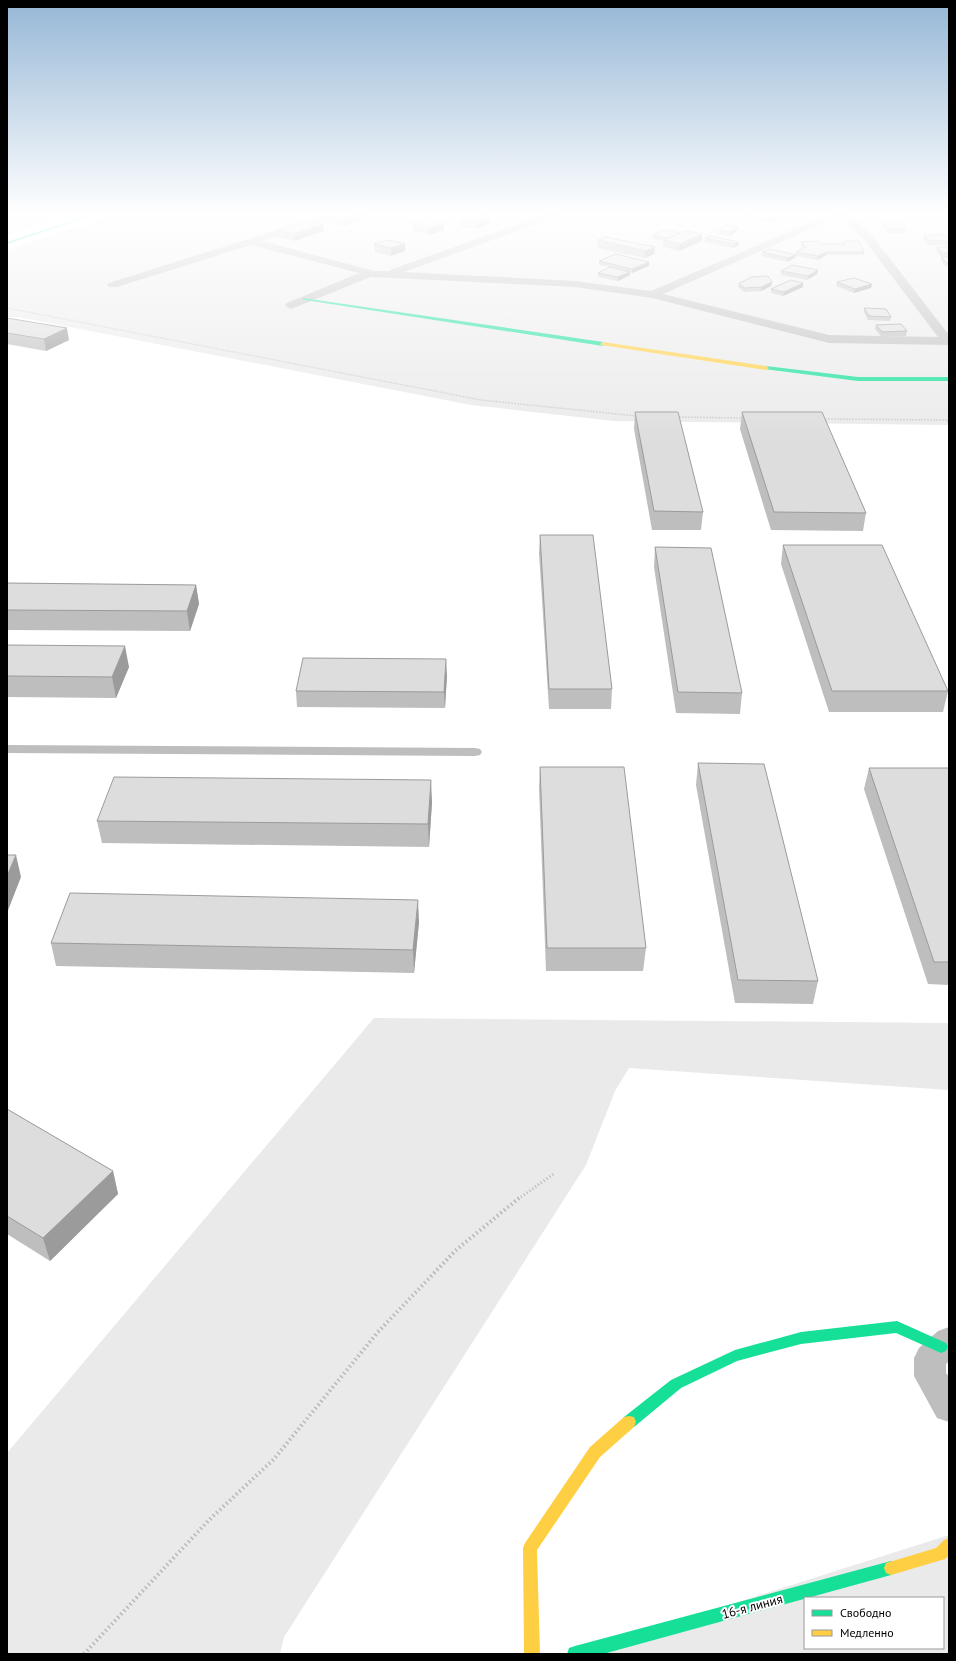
<svg xmlns="http://www.w3.org/2000/svg" width="956" height="1661" font-family="'PT Sans',sans-serif">
	<rect width="100%" height="100%" fill="#fff"/>
	<path fill="#eaeaea" fill-rule="evenodd" d="M 7,213 L 75,213 L 7,235 Z
		M 119,213 L 949,213 L 949,425 L 614,421 L 471,405 L 18,317 L 7,317 L 7,250 Z
		M 374,1018 L 949,1023 L 949,1090 L 629,1068 L 615,1091 L 586,1165 L 284,1637 L 280,1654 L 7,1654 L 7,1453 Z
		M 949,1535 L 949,1654 L 575,1654 ZM 805,1598 L 943,1598 L 943,1648 L 805,1648 Z"/>
	<g fill="none" stroke-linecap="round" stroke-linejoin="round">
		<path stroke="#b8b8b8" stroke-width="1.5" stroke-dasharray="0.5 1" stroke-linecap="butt" d="M 7,308 L 481,400 L 637,416
			M 676,417 L 743,418
			M 822,419 L 946,420 L 949,422"/>
		<path stroke="#b8b8b8" stroke-width="3" stroke-dasharray="1 2.5" stroke-linecap="butt" d="M 518,1199 L 555,1173"/>
		<path stroke="#b8b8b8" stroke-width="4" stroke-dasharray="1.5 3" stroke-linecap="butt" d="M 84,1654 L 208,1521 L 274,1459 L 378,1332 L 455,1251 L 519,1198"/>
		<path fill="#bebebe" fill-rule="evenodd" d="M 7,745 L 475,748 L 480,749 L 482,752 L 480,755 L 475,756 L 7,753 Z"/>
		<path fill="#bebebe" fill-rule="evenodd" d="M 330,213 L 344,213 L 343,215 L 262,241 L 374,271 L 389,271 L 390,270 L 550,213 L 563,213 L 562,215 L 404,272 L 575,281 L 651,291 L 833,213 L 845,213 L 870,233 L 949,335 L 949,345 L 829,343 L 652,298 L 575,287 L 371,277 L 291,309 L 287,307 L 285,305 L 287,303 L 359,273 L 251,245 L 117,287 L 109,287 L 107,285 L 109,283 ZM 838,217 L 862,237 L 938,337 L 829,335 L 663,294 Z
			M 949,1327 L 949,1361 L 946,1364 L 946,1373 L 949,1377 L 949,1422 L 937,1418 L 914,1376 L 914,1358 L 919,1348 L 938,1331 Z"/>
		<path fill="#16e098" fill-rule="evenodd" d="M 96,213 L 101,213 L 7,244 L 7,242 Z
			M 303,298 L 603,342 L 606,344 L 603,346 L 305,300 L 303,300 Z
			M 766,366 L 858,377 L 949,377 L 949,381 L 858,381 L 764,369 L 763,368 Z
			M 897,1321 L 946,1343 L 948,1347 L 946,1351 L 941,1353 L 896,1333 L 801,1344 L 737,1361 L 681,1388 L 634,1427 L 629,1428 L 624,1427 L 622,1422 L 624,1417 L 671,1380 L 735,1350 L 801,1332 Z
			M 891,1561 L 896,1563 L 898,1568 L 896,1573 L 891,1575 L 603,1654 L 567,1654 L 569,1648 L 575,1646 Z"/>
		<path fill="#ffcf43" fill-rule="evenodd" d="M 603,342 L 766,366 L 769,368 L 766,370 L 601,345 L 600,344 Z
			M 629,1416 L 634,1417 L 636,1422 L 634,1427 L 600,1457 L 537,1550 L 540,1654 L 524,1654 L 523,1548 L 525,1543 L 590,1447 L 624,1417 Z
			M 949,1538 L 949,1555 L 945,1559 L 891,1575 L 886,1573 L 884,1568 L 886,1563 L 936,1548 L 944,1540 Z"/>
	</g>
	<path fill="#bebebe" d="M 335,213 L 370,213 L 371,217 L 343,226 L 327,222 L 326,215 Z
		M 471,213 L 498,213 L 488,216 L 490,224 L 476,229 L 460,226 L 460,219 L 483,215 Z
		M 623,213 L 644,213 L 637,216 Z
		M 738,213 L 776,215 L 776,219 L 767,222 L 738,216 Z
		M 444,223 L 444,230 L 430,235 L 413,231 L 413,224 Z
		M 884,223 L 906,229 L 905,233 L 888,233 L 883,227 Z
		M 738,227 L 737,230 L 730,236 L 718,234 L 719,230 Z
		M 278,230 L 324,231 L 294,241 L 278,237 Z
		M 680,233 L 702,234 L 702,241 L 679,251 L 663,247 L 663,241 L 653,239 L 653,235 Z
		M 924,235 L 949,239 L 949,245 L 929,245 L 923,239 Z
		M 705,238 L 739,245 L 734,248 L 704,242 Z
		M 598,240 L 655,247 L 654,254 L 645,258 L 597,248 Z
		M 845,241 L 864,252 L 864,255 L 826,255 L 818,260 L 796,256 L 795,258 L 787,262 L 762,256 L 762,252 L 796,255 L 796,252 L 803,248 L 801,246 L 801,242 L 823,244 L 844,244 Z
		M 374,244 L 405,244 L 405,251 L 391,256 L 375,252 Z
		M 937,247 L 949,247 L 949,266 L 945,266 L 941,260 L 941,257 L 936,250 Z
		M 599,261 L 649,266 L 632,273 L 630,272 L 630,275 L 618,281 L 598,277 L 598,273 L 610,267 L 599,265 Z
		M 781,271 L 817,274 L 807,280 L 781,275 Z
		M 772,282 L 771,286 L 761,291 L 744,292 L 738,287 L 739,283 Z
		M 837,282 L 872,284 L 871,288 L 854,293 L 836,286 Z
		M 803,283 L 803,287 L 783,296 L 771,293 L 771,289 Z
		M 864,308 L 891,317 L 890,321 L 868,320 L 864,312 Z
		M 7,318 L 69,340 L 46,351 L 7,344 Z
		M 876,325 L 907,331 L 906,336 L 881,336 L 875,329 Z
		M 635,412 L 703,512 L 701,530 L 652,530 L 634,429 Z
		M 742,412 L 866,513 L 863,531 L 771,530 L 740,429 Z
		M 540,535 L 612,689 L 611,709 L 549,709 L 539,553 Z
		M 783,545 L 948,691 L 943,712 L 829,712 L 781,564 Z
		M 655,547 L 742,693 L 740,714 L 676,713 L 654,567 Z
		M 7,583 L 196,585 L 199,604 L 190,631 L 7,630 Z
		M 7,645 L 129,667 L 116,698 L 7,697 Z
		M 447,675 L 445,708 L 297,707 L 296,691 Z
		M 698,763 L 818,981 L 813,1004 L 735,1003 L 696,785 Z
		M 540,767 L 646,948 L 643,971 L 546,971 L 539,788 Z
		M 869,768 L 949,768 L 949,985 L 928,984 L 864,789 Z
		M 432,802 L 429,847 L 102,843 L 97,821 Z
		M 419,922 L 414,973 L 56,966 L 51,943 Z
		M 7,1109 L 113,1171 L 118,1194 L 50,1261 L 7,1234 Z"/>
	<path fill="#9b9b9b" d="M 362,213 L 370,213 L 371,217 L 343,226 L 342,219 Z
		M 488,213 L 498,213 L 488,216 Z
		M 637,213 L 644,213 L 637,216 Z
		M 776,215 L 776,219 L 767,222 L 768,219 Z
		M 490,217 L 490,224 L 476,229 L 476,222 Z
		M 444,223 L 444,230 L 430,235 L 430,228 Z
		M 323,224 L 324,231 L 294,241 L 294,234 Z
		M 738,227 L 737,230 L 730,236 L 730,232 Z
		M 702,234 L 702,241 L 679,251 L 680,244 Z
		M 739,242 L 739,245 L 734,248 L 734,244 Z
		M 405,244 L 405,251 L 391,256 L 391,248 Z
		M 655,247 L 654,254 L 645,258 L 646,251 Z
		M 827,252 L 826,255 L 818,260 L 818,256 Z
		M 796,255 L 795,258 L 787,262 L 788,258 Z
		M 649,262 L 649,266 L 632,273 L 632,269 Z
		M 818,270 L 817,274 L 807,280 L 808,276 Z
		M 630,272 L 630,275 L 618,281 L 618,277 Z
		M 772,282 L 771,286 L 761,291 L 762,287 Z
		M 803,283 L 803,287 L 783,296 L 784,292 Z
		M 872,284 L 871,288 L 854,293 L 855,289 Z
		M 67,328 L 69,340 L 46,351 L 44,339 Z
		M 196,585 L 199,604 L 190,631 L 187,611 Z
		M 125,646 L 129,667 L 116,698 L 112,677 Z
		M 446,659 L 447,675 L 445,708 L 444,692 Z
		M 431,780 L 432,802 L 429,847 L 428,824 Z
		M 16,855 L 21,877 L 7,913 L 7,876 Z
		M 418,900 L 419,922 L 414,973 L 413,950 Z
		M 113,1171 L 118,1194 L 50,1261 L 43,1238 Z"/>
	<path fill="#ddd" stroke="#9b9b9b" d="M 335,213 L 362,213 L 342,219 L 326,215 Z
		M 738,213 L 763,213 L 776,215 L 768,219 Z
		M 474,214 L 490,217 L 476,222 L 460,219 Z
		M 426,219 L 444,223 L 430,228 L 413,224 Z
		M 307,220 L 323,224 L 294,234 L 278,230 Z
		M 884,223 L 901,223 L 906,229 L 889,229 Z
		M 727,225 L 738,227 L 730,232 L 719,230 Z
		M 666,230 L 680,233 L 668,238 L 653,235 Z
		M 686,231 L 702,234 L 680,244 L 664,240 Z
		M 924,235 L 945,235 L 949,239 L 949,241 L 930,241 Z
		M 710,236 L 739,242 L 734,244 L 705,238 Z
		M 606,237 L 655,247 L 646,251 L 598,240 Z
		M 388,240 L 405,244 L 391,248 L 374,244 Z
		M 818,241 L 823,244 L 845,244 L 845,241 L 859,241 L 864,252 L 827,252 L 818,256 L 796,252 L 806,247 L 801,242 Z
		M 937,247 L 949,247 L 949,253 L 942,253 Z
		M 771,249 L 796,255 L 788,258 L 762,252 Z
		M 616,254 L 649,262 L 632,269 L 599,261 Z
		M 941,256 L 949,257 L 949,263 L 946,263 Z
		M 792,265 L 818,270 L 808,276 L 781,271 Z
		M 610,267 L 630,272 L 618,277 L 598,273 Z
		M 768,276 L 772,282 L 762,287 L 744,288 L 739,283 L 744,281 L 751,277 Z
		M 854,278 L 872,284 L 855,289 L 837,282 Z
		M 791,280 L 803,283 L 784,292 L 771,289 Z
		M 864,308 L 886,309 L 891,317 L 869,316 Z
		M 7,318 L 67,328 L 44,339 L 7,333 Z
		M 901,324 L 907,331 L 882,332 L 876,325 Z
		M 635,412 L 678,412 L 703,512 L 654,511 Z
		M 742,412 L 822,412 L 866,513 L 774,512 Z
		M 540,535 L 593,535 L 612,689 L 549,689 Z
		M 783,545 L 882,545 L 948,691 L 832,691 Z
		M 655,547 L 711,548 L 742,693 L 678,692 Z
		M 7,583 L 196,585 L 187,611 L 7,610 Z
		M 7,645 L 125,646 L 112,677 L 7,676 Z
		M 303,658 L 446,659 L 444,692 L 296,691 Z
		M 698,763 L 764,764 L 818,981 L 738,980 Z
		M 540,767 L 624,767 L 646,948 L 547,948 Z
		M 869,768 L 949,768 L 949,962 L 934,962 Z
		M 114,777 L 431,780 L 428,824 L 97,821 Z
		M 7,855 L 16,855 L 7,876 Z
		M 70,893 L 418,900 L 413,950 L 51,943 Z
		M 7,1109 L 113,1171 L 43,1238 L 7,1216 Z"/>
	<linearGradient id="sky" x2="0" y2="1"><stop stop-color="#96b7d6"/><stop offset="0.48" stop-color="#fff"/><stop offset="1" stop-color="#fff" stop-opacity="0"/></linearGradient>
	<rect width="956" height="445" fill="url(#sky)"/>
	<g text-anchor="middle" stroke-width="4" stroke-linejoin="round" paint-order="stroke">
		<g font-size="13" fill="#000" stroke="#fff">
			<text transform="translate(752 1606) rotate(-15)" y="5">16-я линия</text>
		</g>
	</g>
	<rect width="956" height="1661" fill="none" stroke="#000000" stroke-width="16"/>
	<rect x="804" y="1597" width="140" height="52" fill="#ffffff" stroke="#999999"/>
	<rect x="812" y="1610" width="20" height="6" fill="#16e098" stroke="#999999"/>
	<text x="840" y="1617" font-size="12" fill="#000000">Свободно</text>
	<rect x="812" y="1630" width="20" height="6" fill="#ffcf43" stroke="#999999"/>
	<text x="840" y="1637" font-size="12" fill="#000000">Медленно</text>
</svg>
